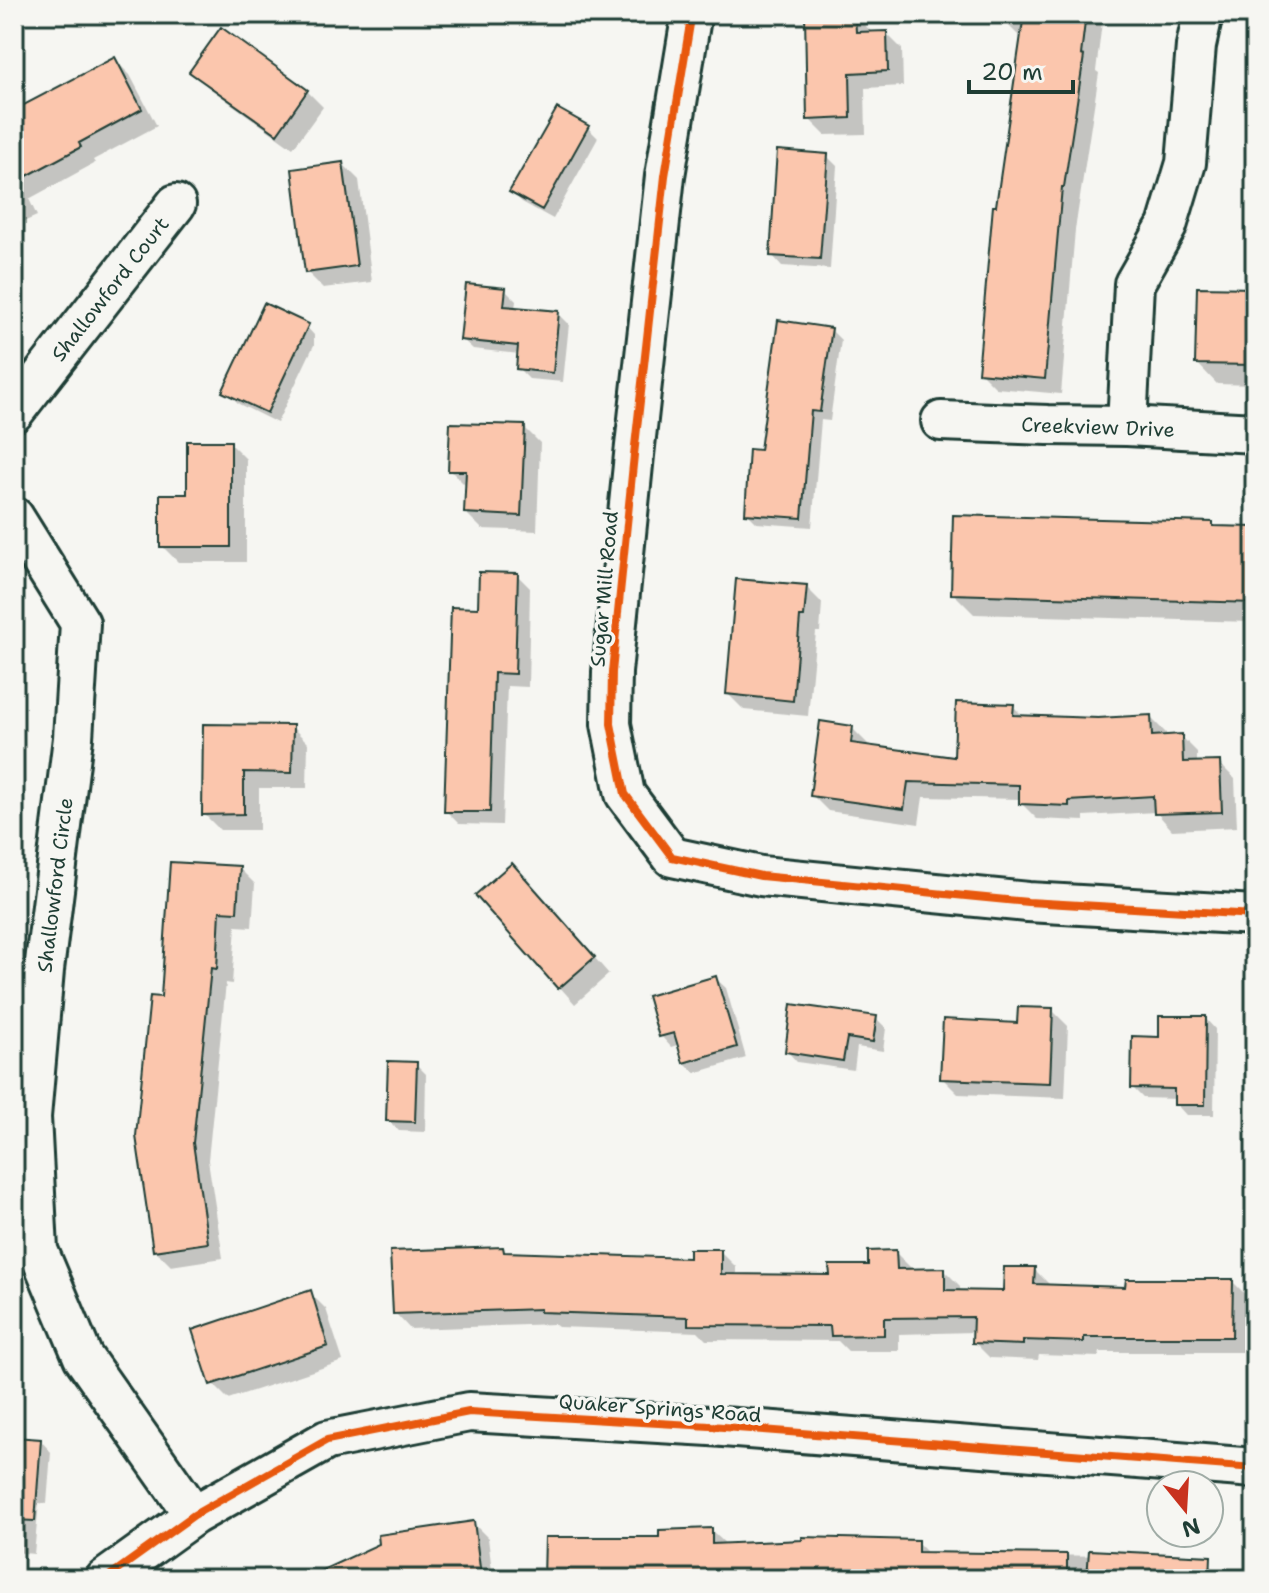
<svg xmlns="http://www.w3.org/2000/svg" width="1269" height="1593" font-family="'Shantell Sans',sans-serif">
	<rect width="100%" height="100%" fill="#f6f6f2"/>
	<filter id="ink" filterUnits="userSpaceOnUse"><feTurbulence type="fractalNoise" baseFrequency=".0125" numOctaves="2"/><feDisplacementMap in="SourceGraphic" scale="16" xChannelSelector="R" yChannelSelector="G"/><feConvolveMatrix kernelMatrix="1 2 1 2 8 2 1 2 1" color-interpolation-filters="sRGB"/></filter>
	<g filter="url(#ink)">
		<path fill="#0003" d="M 506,14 L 530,14 L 514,22 Z
			M 1006,14 L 1103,14 L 1096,71 L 1099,73 L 1075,230 L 1061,394 L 996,388 L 980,372 L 998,209 L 1021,38 L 1005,22 Z
			M 855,16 L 871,31 L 871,34 L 886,33 L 902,49 L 903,86 L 865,88 L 866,134 L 825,135 L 809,119 Z
			M 114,59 L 130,75 L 157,126 L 93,160 L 95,163 L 29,199 L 37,216 L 14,226 L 14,113 Z
			M 192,72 L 307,91 L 323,107 L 293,148 L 208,87 Z
			M 588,128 L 598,138 L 553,219 L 522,202 L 512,192 Z
			M 827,156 L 837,166 L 830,269 L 782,266 L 772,255 Z
			M 343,164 L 359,180 L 372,282 L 323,288 L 307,272 Z
			M 505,290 L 516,301 L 515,309 L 558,313 L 569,324 L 563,382 L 529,379 L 518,368 L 520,354 L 473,349 L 462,339 Z
			M 1255,290 L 1255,385 L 1217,384 L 1197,363 Z
			M 304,324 L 314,335 L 314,345 L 277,423 L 239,404 L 228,393 Z
			M 831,330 L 841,340 L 830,421 L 821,420 L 812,527 L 757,523 L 747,513 L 762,452 Z
			M 524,427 L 540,443 L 537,531 L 482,529 L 466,513 L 467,487 L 450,470 Z
			M 230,443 L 246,459 L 246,562 L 178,562 L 162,546 L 189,496 Z
			M 1212,524 L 1216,528 L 1255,529 L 1255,627 L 1250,622 L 974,614 L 953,593 Z
			M 517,575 L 530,588 L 528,687 L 507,686 L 502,825 L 459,824 L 446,811 L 480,610 Z
			M 806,587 L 822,603 L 820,632 L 816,632 L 808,716 L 744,710 L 728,694 Z
			M 1013,706 L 1025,718 L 1098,720 L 1150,717 L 1166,733 L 1166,737 L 1181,736 L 1197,752 L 1197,764 L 1219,763 L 1235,779 L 1237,827 L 1172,830 L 1156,812 L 1084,816 L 1084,821 L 1037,819 L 1021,803 L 1021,799 L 923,797 L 919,824 L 828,811 L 812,795 L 852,728 L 868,744 L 868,748 L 956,759 Z
			M 205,726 L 292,727 L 308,743 L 307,788 L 259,788 L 259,830 L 220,830 L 204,814 Z
			M 239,868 L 255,884 L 252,927 L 236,926 L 232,984 L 226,983 L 208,1160 L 223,1258 L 171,1266 L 155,1250 L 163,999 Z
			M 527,881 L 609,974 L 575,1004 L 477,895 Z
			M 715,978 L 726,988 L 746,1058 L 695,1073 L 684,1062 L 680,1044 L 671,1047 L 661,1036 Z
			M 1052,1010 L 1068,1026 L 1065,1098 L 958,1094 L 942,1078 Z
			M 876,1018 L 886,1028 L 883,1051 L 857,1047 L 854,1070 L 797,1062 L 787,1051 Z
			M 1205,1018 L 1215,1029 L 1214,1115 L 1186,1115 L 1176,1104 L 1176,1099 L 1143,1098 L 1133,1088 L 1161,1039 Z
			M 416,1064 L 426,1074 L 425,1132 L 399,1131 L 388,1120 Z
			M 502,1249 L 508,1255 L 691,1261 L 720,1251 L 736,1267 L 736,1276 L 832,1277 L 870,1266 L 895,1252 L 911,1268 L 912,1271 L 944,1270 L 960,1286 L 960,1292 L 1005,1293 L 1034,1269 L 1050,1285 L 1127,1289 L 1232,1281 L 1248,1297 L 1247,1352 L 1100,1352 L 1099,1357 L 1039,1355 L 1038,1360 L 990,1358 L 974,1342 L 974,1332 L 899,1334 L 899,1351 L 848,1351 L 838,1341 L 706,1340 L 698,1332 L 558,1327 L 554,1324 L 410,1329 L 395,1313 Z
			M 310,1293 L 326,1309 L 343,1361 L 228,1399 L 212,1383 Z
			M 14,1439 L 41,1441 L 51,1452 L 47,1504 L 39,1503 L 34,1554 L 14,1552 Z
			M 473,1523 L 488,1538 L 493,1579 L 308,1579 Z
			M 711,1530 L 727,1545 L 917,1542 L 929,1554 L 1202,1557 L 1217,1572 L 1217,1579 L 546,1579 L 661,1539 Z"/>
		<path fill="#fbc6ad" stroke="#1f3d34" stroke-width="2" d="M 855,14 L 856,32 L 887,31 L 888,71 L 850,73 L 851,118 L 807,120 L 805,15 Z
			M 1024,14 L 1086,14 L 1081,55 L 1084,56 L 1064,187 L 1062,187 L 1045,379 L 978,373 L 993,206 L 996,206 Z
			M 221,27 L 308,90 L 277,134 L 189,72 Z
			M 115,57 L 142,109 L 79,143 L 81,147 L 14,183 L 14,110 Z
			M 557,108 L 589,126 L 542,210 L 509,192 Z
			M 777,150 L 828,154 L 820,259 L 770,256 Z
			M 343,162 L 357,266 L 305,273 L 292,169 Z
			M 466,284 L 506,288 L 504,306 L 559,311 L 553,373 L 516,369 L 518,346 L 460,340 Z
			M 1197,287 L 1255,288 L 1255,365 L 1195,364 Z
			M 264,303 L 309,324 L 267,413 L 222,392 Z
			M 778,320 L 832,328 L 820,412 L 811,411 L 802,518 L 745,514 L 749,449 L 760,450 Z
			M 450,423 L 525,425 L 521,516 L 464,513 L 466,471 L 448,471 Z
			M 187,441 L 231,441 L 231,547 L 160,547 L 160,494 L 187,494 Z
			M 953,515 L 1213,522 L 1213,526 L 1255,527 L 1255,603 L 951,594 Z
			M 479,572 L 518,573 L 515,674 L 494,673 L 490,812 L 444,812 L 451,607 L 478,608 Z
			M 736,579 L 807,585 L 804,617 L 800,617 L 793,701 L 726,694 Z
			M 956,702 L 1014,704 L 1013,715 L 1098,718 L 1151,715 L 1152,736 L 1182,734 L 1183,762 L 1220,761 L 1222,812 L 1154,814 L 1153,796 L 1069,801 L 1069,806 L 1019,804 L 1019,785 L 908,782 L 904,809 L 810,796 L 820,721 L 853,726 L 851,743 L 954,757 Z
			M 203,724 L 293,725 L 292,773 L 244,772 L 244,814 L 202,815 Z
			M 170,862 L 240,866 L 237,912 L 220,911 L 217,969 L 211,968 L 193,1143 L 208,1243 L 153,1251 L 136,1136 L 150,996 L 161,997 Z
			M 512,863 L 595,957 L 558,989 L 475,895 Z
			M 716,976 L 737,1047 L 683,1063 L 674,1033 L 659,1037 L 647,996 Z
			M 791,1004 L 877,1016 L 873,1042 L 847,1038 L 843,1061 L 785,1052 Z
			M 1018,1007 L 1053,1008 L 1050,1083 L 940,1079 L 943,1019 L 1017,1023 Z
			M 1159,1016 L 1206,1016 L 1205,1105 L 1174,1105 L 1174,1089 L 1131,1088 L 1132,1036 L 1159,1037 Z
			M 388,1061 L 417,1062 L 415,1122 L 386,1121 Z
			M 503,1247 L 504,1252 L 689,1258 L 689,1249 L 721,1249 L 721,1274 L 830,1275 L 829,1265 L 868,1265 L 868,1251 L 896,1250 L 897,1269 L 945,1268 L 945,1290 L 1003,1291 L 1004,1267 L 1035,1267 L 1034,1284 L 1125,1287 L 1126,1279 L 1233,1279 L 1232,1337 L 1084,1337 L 1084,1342 L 1023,1340 L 1023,1345 L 972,1343 L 973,1317 L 884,1318 L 884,1335 L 831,1336 L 830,1326 L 688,1325 L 688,1317 L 540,1312 L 540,1309 L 393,1314 L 390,1251 Z
			M 311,1290 L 328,1346 L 210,1385 L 192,1330 Z
			M 14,1437 L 41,1439 L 35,1521 L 14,1520 Z
			M 474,1521 L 481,1576 L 458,1579 L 303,1579 L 379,1544 L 378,1535 Z
			M 712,1528 L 712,1544 L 802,1540 L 802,1537 L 918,1540 L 918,1552 L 1067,1554 L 1067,1579 L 544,1579 L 545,1537 L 659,1537 L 659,1530 Z
			M 1089,1550 L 1211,1556 L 1210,1579 L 1087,1579 Z"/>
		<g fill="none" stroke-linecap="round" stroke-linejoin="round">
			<defs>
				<path id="minor" d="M 687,14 L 690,24 L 665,176 L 634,455 L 612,672 L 611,724 L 625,794 L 672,857 L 761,876 L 1028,902 L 1255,915
					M 14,412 L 176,204
					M 941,421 L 1048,425 L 1127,426 L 1255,433
					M 1127,426 L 1134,284 L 1167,226 L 1186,163 L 1196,46 L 1203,14
					M 14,517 L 80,623 L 73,738 L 44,970 L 31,1117 L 38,1250 L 83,1357 L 194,1515
					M 105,1579 L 194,1515 L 327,1440 L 469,1412 L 710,1426 L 1255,1468"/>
			</defs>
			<use href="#minor" stroke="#1f3d34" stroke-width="44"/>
			<use href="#minor" stroke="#f6f6f2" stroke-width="38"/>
			<defs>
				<path id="cycleway" d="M 687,14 L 690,24 L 665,176 L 634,455 L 612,672 L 611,724 L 625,794 L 672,857 L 761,876 L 1028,902 L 1255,915
					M 105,1579 L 194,1515 L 327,1440 L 469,1412 L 710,1426 L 1255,1468"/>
			</defs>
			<use href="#cycleway" stroke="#f6f6f2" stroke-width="13"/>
			<use href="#cycleway" stroke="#e8590c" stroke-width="8"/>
		</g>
	</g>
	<g text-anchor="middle" stroke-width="7" stroke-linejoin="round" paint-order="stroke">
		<g font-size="20" fill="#1f3d34" stroke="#f6f6f2">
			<text transform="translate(110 289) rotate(-52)" y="7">Shallowford Court</text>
			<text transform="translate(1098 427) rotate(2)" y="7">Creekview Drive</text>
			<text transform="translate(604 589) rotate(-85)" y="7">Sugar Mill Road</text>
			<text transform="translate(55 885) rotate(-83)" y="7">Shallowford Circle</text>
			<text transform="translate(660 1408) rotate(4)" y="7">Quaker Springs Road</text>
		</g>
	</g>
	<rect width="1269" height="1593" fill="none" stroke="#f6f6f2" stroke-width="48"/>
	<rect x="24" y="24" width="1221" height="1545" fill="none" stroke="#1f3d34" stroke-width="3" filter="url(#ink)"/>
	<g transform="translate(1185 1509) rotate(162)"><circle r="38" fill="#f6f6f2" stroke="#a0aca6" stroke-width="2"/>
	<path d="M0-6L14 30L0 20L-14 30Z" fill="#c8321e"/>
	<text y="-12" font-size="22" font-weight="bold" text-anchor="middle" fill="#1f3d34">N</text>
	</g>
	<path d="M969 80v12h104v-12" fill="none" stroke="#1f3d34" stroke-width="4"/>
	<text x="981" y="80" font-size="24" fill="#1f3d34" stroke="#f6f6f2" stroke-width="6" paint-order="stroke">20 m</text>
</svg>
